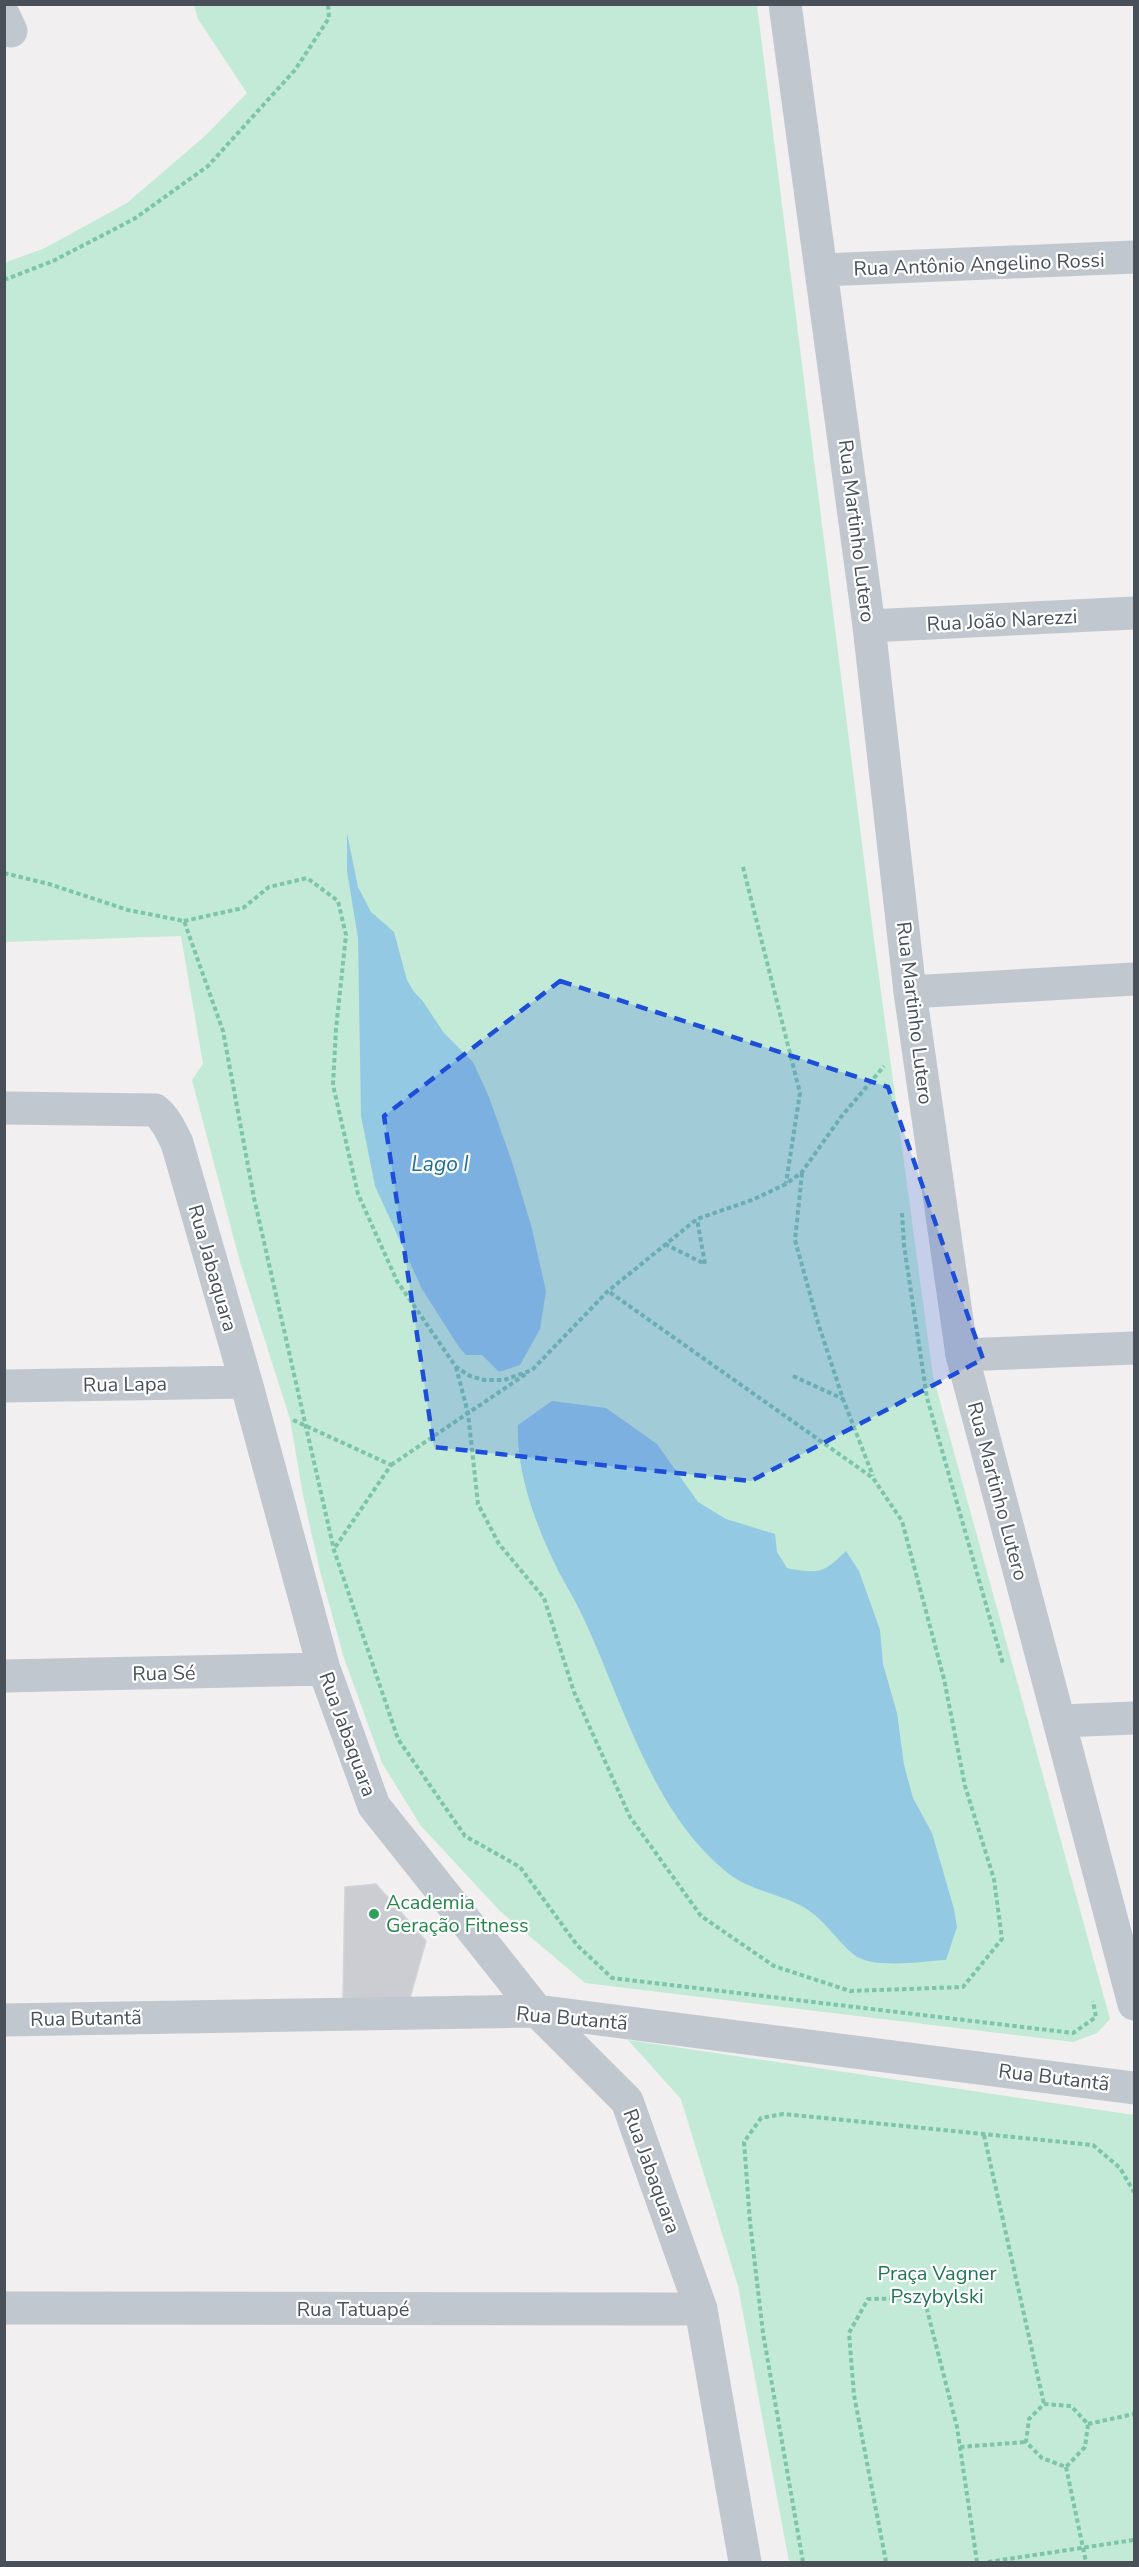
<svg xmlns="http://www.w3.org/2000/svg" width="1139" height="2567" font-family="'Nunito Sans',sans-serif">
	<rect width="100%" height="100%" fill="#f1efef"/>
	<path fill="#c2ead6" d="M 194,5 L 757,5 L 874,940 L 933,1376 L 1110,2019 L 1097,2033 L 1073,2042 L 585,1983 L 501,1912 L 421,1826 L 382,1763 L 344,1658 L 320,1571 L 303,1495 L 290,1419 L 240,1262 L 192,1080 L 203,1064 L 181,936 L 5,942 L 4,263 L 45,248 L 127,203 L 205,136 L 247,93 L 198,19 Z
		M 628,2040 L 1134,2115 L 1134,2562 L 789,2562 L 738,2286 L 681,2099 Z"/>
	<path fill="#93c9e3" d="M 347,833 L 358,887 L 371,912 L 394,932 L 407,980 L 414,992 L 422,1000 L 444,1033 L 473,1062 L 489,1097 L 511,1159 L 531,1225 L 546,1291 L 540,1329 L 520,1365 L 499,1372 L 482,1355 L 466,1355 L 459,1347 L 422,1289 L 375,1186 L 361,1116 L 358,938 L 347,871 Z
		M 552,1401 L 606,1408 L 657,1444 L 698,1502 L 726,1519 L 775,1534 L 777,1552 L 787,1568 C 818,1574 823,1574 846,1551 L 859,1571 L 880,1630 L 883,1664 L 897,1713 L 904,1765 L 913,1798 L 932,1833 L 954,1909 L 957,1927 L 946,1960 C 923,1961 872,1970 853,1954 C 838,1941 827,1924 811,1912 C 789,1895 752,1892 729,1874 C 651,1812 624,1704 583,1617 C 574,1597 562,1580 553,1560 C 534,1520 516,1470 518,1425 Z"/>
	<path fill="#cccdd3" stroke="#d3d4d9" stroke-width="1.5" d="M 376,1884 L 426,1941 L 410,1998 L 343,1998 L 345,1887 Z"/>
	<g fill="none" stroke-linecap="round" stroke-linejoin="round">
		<path stroke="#7dc5aa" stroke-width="4" stroke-dasharray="4.5 3" stroke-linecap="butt" d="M 4,280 L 53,261 L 134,219 L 208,166 L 295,70 L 329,18 L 328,4
			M 743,867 L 800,1093 L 786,1183
			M 4,873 L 49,884 L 128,910 L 184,921 L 223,1031 L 254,1198 L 334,1550 L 398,1739 L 465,1836 L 520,1867 L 577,1945 L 612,1978 L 1073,2033 L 1096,2017 L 1093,2001
			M 184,921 L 243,908 L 269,887 L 307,878 L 338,901 L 346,935 L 336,1029 L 333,1085 L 358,1194 L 397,1281 L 456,1367 L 470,1376 L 484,1380 L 504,1380 L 532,1370 L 608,1291 L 697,1219 L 752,1200 L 786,1184 L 802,1172 L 841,1117 L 884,1066
			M 802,1173 L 795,1240 L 818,1323 L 843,1399 L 873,1476
			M 902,1213 L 904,1245 L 927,1398 L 1003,1664
			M 665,1244 L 705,1264 L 697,1219
			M 456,1367 L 468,1413 L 478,1504 L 499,1544 L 544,1598 L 574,1692 L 630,1817 L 701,1916 L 774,1966 L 850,1991 L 963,1987 L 1002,1939 L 994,1879 L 965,1786 L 944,1679 L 902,1521 L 873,1478 L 608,1291
			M 793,1376 L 843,1399
			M 293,1420 L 391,1465 L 334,1549
			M 391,1465 L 526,1374
			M 984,2135 L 1044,2404
			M 1044,2404 L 1071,2406 L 1088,2424 L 1085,2447 L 1066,2467 L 1042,2458 L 1026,2442 L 1029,2419 Z
			M 1088,2424 L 1134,2414
			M 960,2447 L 1026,2442
			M 1066,2467 L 1086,2562
			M 803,2562 L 763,2333 L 750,2222 L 744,2142 L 761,2118 L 783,2114 L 1093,2145 L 1120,2168 L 1134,2192
			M 886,2562 L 854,2395 L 849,2333 L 868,2299 L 924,2298 L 957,2427 L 977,2562
			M 988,2562 L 1134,2540"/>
		<path stroke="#c1c7cf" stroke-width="33" d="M 4,16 L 11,31
			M 910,992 L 1134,979
			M 4,1108 L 155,1110 C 166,1119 171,1131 177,1143 L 246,1382 L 324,1669 L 374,1806 L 537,2011 L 627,2101 L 701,2309 L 745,2562
			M 962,1355 L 1134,1348
			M 4,1386 L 246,1382
			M 4,1676 L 324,1669
			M 1061,1721 L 1134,1718
			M 4,2020 L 537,2011 L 1134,2088
			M 4,2308 L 701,2309"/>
		<path stroke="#c1c7cf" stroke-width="33" d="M 785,4 L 869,626 L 910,992 L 962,1355 L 1134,2004
			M 823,270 L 1134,257
			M 869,626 L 1134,613"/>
	</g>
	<path fill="#1d4ed8" fill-opacity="0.2" stroke="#1d4ed8" stroke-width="4.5" stroke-dasharray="12 8" stroke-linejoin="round" d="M 560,981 L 888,1087 L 983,1359 L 751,1481 L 434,1447 L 384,1116 Z"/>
	<circle fill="#2e9e5b" stroke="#fff" stroke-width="2" cx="374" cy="1914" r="6"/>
	<g text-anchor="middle" stroke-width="4.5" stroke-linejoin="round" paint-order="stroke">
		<g font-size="20" fill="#49505a" stroke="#fff">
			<text transform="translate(979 264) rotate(-2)" y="7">Rua Antônio Angelino Rossi</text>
			<text transform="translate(857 531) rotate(83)" y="7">Rua Martinho Lutero</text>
			<text transform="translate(1002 620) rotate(-3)" y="7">Rua João Narezzi</text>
			<text transform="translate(915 1013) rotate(83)" y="7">Rua Martinho Lutero</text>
			<text transform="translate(213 1268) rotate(74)" y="7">Rua Jabaquara</text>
			<text transform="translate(125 1384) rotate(-1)" y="7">Rua Lapa</text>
			<text transform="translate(998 1491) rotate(75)" y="7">Rua Martinho Lutero</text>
			<text transform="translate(164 1673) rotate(-1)" y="7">Rua Sé</text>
			<text transform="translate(348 1734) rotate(70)" y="7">Rua Jabaquara</text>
			<text transform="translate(86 2018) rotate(-1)" y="7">Rua Butantã</text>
			<text transform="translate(572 2018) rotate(5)" y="7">Rua Butantã</text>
			<text transform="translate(1054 2077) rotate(7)" y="7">Rua Butantã</text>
			<text transform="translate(652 2171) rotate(70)" y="7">Rua Jabaquara</text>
			<text x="353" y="2316">Rua Tatuapé</text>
		</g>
		<g font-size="20" fill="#27864d" stroke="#fff" text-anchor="start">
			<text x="386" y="1909">Academia<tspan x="386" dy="23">Geração Fitness</tspan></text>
		</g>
		<g font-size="20" fill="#217454" stroke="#fff">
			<text x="937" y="2280">Praça Vagner<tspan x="937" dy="23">Pszybylski</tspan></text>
		</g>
		<g font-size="21" font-style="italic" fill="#1b719b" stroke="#fff">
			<text x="440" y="1171">Lago I</text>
		</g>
	</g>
	<rect width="1139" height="2567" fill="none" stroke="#49505a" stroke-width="12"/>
</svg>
